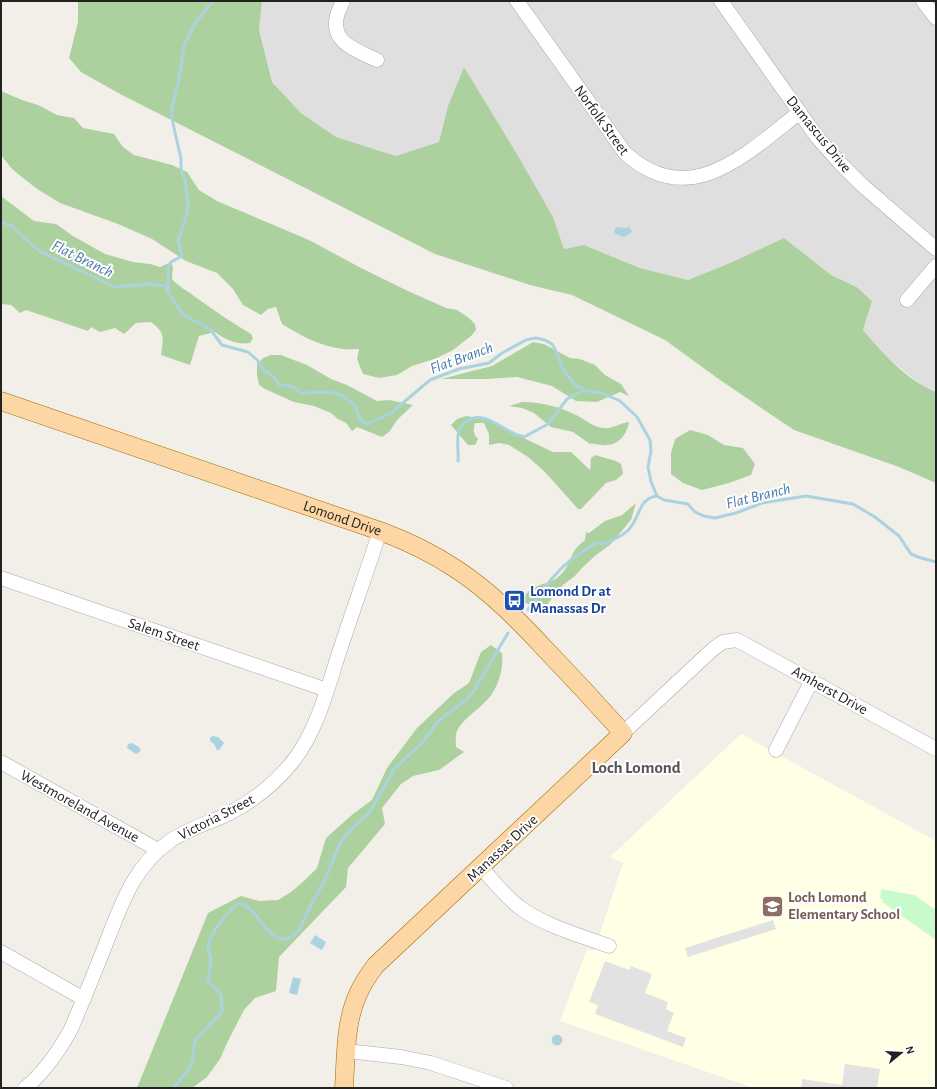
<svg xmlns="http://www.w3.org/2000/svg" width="937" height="1089" font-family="'Alegreya Sans',sans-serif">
	<rect width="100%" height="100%" fill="#f2efe9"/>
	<path fill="#e0dfdf" d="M 262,1 L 936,1 L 936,392 L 924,387 L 882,353 L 863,330 L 872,301 L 858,287 L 831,275 L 784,238 L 730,263 L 688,280 L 640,268 L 584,245 L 564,249 L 553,217 L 464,67 L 448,106 L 439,142 L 396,156 L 336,137 L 301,113 L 272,82 L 259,30 Z"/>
	<path fill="#ffffe5" d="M 741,734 L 936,841 L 936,1088 L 754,1088 L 560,1021 L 587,949 L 594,951 L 623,863 L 610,857 Z"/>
	<path fill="#add19e" d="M 78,1 L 262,1 L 259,30 L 272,82 L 301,113 L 336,137 L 396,156 L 439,142 L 448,106 L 464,67 L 518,156 L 553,217 L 564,249 L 584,245 L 640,268 L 688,280 L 730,263 L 784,238 L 831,275 L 857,287 L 872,301 L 863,330 C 882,353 908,381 936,392 L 936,483 L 899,467 L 794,430 L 720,380 L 665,340 L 572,295 L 530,285 L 435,254 L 120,94 L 81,72 L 69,58 L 78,22 Z
		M 1,91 L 22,100 L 38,105 L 57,115 L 74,118 L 83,128 L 114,134 L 123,147 L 134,155 L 172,165 L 187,172 L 199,190 L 217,201 L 309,240 L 361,268 L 408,291 L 446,308 L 457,310 L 469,318 L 475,324 L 476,330 L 471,336 L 453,350 L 437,358 L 412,366 L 397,375 L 379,378 L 363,374 L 357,359 L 359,349 C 353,349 348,350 343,349 C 321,347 300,335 282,324 L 276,307 L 268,309 L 261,315 L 243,305 L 233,289 L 217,273 L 186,261 L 152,239 L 118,224 L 60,203 L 37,189 L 12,169 L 1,155 Z
		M 1,196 L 34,221 L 56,224 L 73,236 L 105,254 L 133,262 L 150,264 L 160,267 L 171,262 L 173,267 L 172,279 C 179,287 185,289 194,296 C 212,309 231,322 251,334 L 253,338 L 250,343 C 236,345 226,340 215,332 L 199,336 L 190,365 L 161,355 C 163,338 166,333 151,322 L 136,323 L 124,334 L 115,328 L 100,332 L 91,327 L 88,331 L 26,310 L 20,313 L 11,305 L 1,304 Z
		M 533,342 L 544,344 L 570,358 L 580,359 L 595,365 L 605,375 L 621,384 L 629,396 L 620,392 L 597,402 L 576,401 L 552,386 L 517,377 L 487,379 L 441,379 L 492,366 Z
		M 271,355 L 281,355 L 307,365 L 331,379 L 347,385 L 377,401 L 390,400 L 413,405 L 398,419 L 389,432 L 382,437 L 357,427 L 352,431 L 346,423 L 338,419 L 331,413 L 314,406 L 294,402 L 265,389 L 259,385 L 257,375 L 257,364 L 263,358 Z
		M 522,402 C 542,402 560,407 578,416 C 586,420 593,427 603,428 C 613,429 620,423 629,422 C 627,434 619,445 606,445 C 600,446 596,443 590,444 L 573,432 L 551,427 L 534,413 L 522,408 L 509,406 Z
		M 466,416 L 490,420 L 503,428 L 553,452 L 571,452 L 590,470 L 591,458 L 595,455 L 616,461 L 621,464 L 623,474 L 616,480 L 606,483 L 581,509 L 578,509 L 545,472 L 528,457 L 509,445 L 499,443 L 489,445 L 489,434 L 484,423 L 475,423 C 473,430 473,434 478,439 L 475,445 L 468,445 L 451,425 L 457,419 Z
		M 690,430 L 708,435 L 724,445 L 743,448 L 755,464 L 751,475 L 729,483 L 702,490 L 683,483 L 671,474 L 671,453 L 675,439 Z
		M 636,503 L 631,520 L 611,544 L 596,555 L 582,568 L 574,577 L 564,584 L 554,595 L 541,614 L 539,614 L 534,607 L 524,602 C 525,584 547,586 557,578 C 570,568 569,556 578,546 C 580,544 583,542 585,540 L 586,532 L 589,533 L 605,521 L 622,515 Z
		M 491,645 L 502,653 C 504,671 497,692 483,704 C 474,713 462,720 457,731 C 455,735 456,742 456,747 L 464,752 L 439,770 L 413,776 L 401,784 L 382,808 L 385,824 L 348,868 L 346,887 L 279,957 L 276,991 L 255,998 L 244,1010 L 228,1041 L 220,1059 L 207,1077 L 192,1088 L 137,1088 L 208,913 L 241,896 L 259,901 L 278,900 L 291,892 L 304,881 L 317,868 L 326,838 L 353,814 L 372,800 L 387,768 L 417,728 L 453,694 L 469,683 L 481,652 Z"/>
	<path fill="#c8facc" d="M 881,889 L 914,895 L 936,910 L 936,940 L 882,902 L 883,900 L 880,898 Z"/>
	<path fill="#e2e2e2" d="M 773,920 L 776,929 L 688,957 L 685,948 Z
		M 605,961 L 629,970 L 631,966 L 652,974 L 645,993 L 668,1002 L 666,1009 L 674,1013 L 667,1031 L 686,1038 L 683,1047 L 595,1014 L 598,1005 L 589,1002 Z
		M 845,1064 L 880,1069 L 877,1088 L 801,1088 L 802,1079 L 842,1085 Z"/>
	<path fill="#aad3df" d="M 617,227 L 624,228 L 629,227 L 632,231 L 631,233 L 624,237 L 616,234 L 614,232 L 615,229 Z
		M 213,736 L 218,737 L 224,743 L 219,750 L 217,750 L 214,744 L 210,741 L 210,738 Z
		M 132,743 L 139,747 L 141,751 L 136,754 L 127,748 L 128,744 Z
		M 315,935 L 326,942 L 322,950 L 310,943 Z
		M 293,977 L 301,979 L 297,995 L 289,993 Z
		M551.5 1040a5.5 5.5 0 1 1 11 0a5.5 5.5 0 1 1-11 0Z"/>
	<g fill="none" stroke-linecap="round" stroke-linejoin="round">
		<path stroke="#aad3df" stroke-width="3" d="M 1,222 L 10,225 L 39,251 L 115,287 L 151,284 L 164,286 L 183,315 L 210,329 L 222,345 L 248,352 L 257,360 L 265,371 L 274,377 L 279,385 L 292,386 L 302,393 L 329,392 L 341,395 L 354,404 L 360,420 L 367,424 L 391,413 L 430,380 L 459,369 L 489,363 L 502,353 L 526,340 L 536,338 L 545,340 L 552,344 L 556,351 L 563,369 L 575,385 L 587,391 L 602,393 L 620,401 L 637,417 L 650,440 L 651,451 L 648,467 L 651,482 L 657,496 L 664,500 L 688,504 L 695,512 L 704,516 L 715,518 L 736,513 L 762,503 L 806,496 L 853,504 L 875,517 L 899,536 L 911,554 L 918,557 L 936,562
			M 168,291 L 168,268 L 171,262 L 182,256 L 178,240 L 186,218 L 188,205 L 185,180 L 181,170 L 181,159 L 172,119 L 172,107 L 179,79 L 184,45 L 196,22 L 213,1
			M 458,461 C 459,451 456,441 459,430 C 460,426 463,424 467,421 C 480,412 493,422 504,428 C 510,432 517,435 524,437 L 548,424 L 567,399 L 585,390
			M 528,610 C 545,587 561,563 587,549 C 593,545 596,541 603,544 C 610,542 626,534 630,528 C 641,515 638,499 657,496
			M 173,1088 C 179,1080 190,1072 192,1062 C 194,1054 193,1047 196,1039 L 220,1014 L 222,1010 L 221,995 L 208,981 C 208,974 211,967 211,960 C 211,954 207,950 208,945 C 211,932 228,912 237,904 L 243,904 L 255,914 L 267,930 L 273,935 L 280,939 L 286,939 L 298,932 L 312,903 L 325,880 L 340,843 L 353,827 L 369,813 L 395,768 L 423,742 L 436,724 L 446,715 L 466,700 L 473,692 L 508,633"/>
		<defs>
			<path id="minor" d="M 343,1 C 341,6 338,11 337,16 C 330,43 358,51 377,60
				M 517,1 L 625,153 C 690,212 747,153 800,112
				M 721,1 L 817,137 L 839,162 L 862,185 L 936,249
				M 923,1 L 936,18
				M 907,300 L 936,266
				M 1,578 L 327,690
				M 623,733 L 713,649 L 723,642 L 737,640 L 936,749
				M 776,750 L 812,680
				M 1,762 L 158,850
				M 481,867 C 493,881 505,896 519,907 C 545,926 579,935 609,946
				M 1,952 L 84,999
				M 347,1051 L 401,1057 L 431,1063 L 506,1088
				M 25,1088 C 45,1072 59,1051 71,1029 C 83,1001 94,974 105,946 C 121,906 132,868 170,841 C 187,829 209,823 228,814 C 255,800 275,784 294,760 C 316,731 326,694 337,659 C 351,616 366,574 380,531"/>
			<g id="major">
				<path id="s1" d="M 1,401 L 380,531 C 407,541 432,553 456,569 C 490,591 519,621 547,651 C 573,678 598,705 623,733 L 376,965 C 369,974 363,983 358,994 C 345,1022 346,1057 344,1088"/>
			</g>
		</defs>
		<use href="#minor" stroke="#a9a9a9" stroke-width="15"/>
		<use href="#major" stroke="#a06b00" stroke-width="19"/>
		<use href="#minor" stroke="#fff" stroke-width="14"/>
		<use href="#major" stroke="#fcd6a4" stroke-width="18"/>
	</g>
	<defs>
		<symbol id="bus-square" viewBox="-11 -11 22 22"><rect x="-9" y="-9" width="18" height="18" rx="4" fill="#1a4fb4" stroke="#fff"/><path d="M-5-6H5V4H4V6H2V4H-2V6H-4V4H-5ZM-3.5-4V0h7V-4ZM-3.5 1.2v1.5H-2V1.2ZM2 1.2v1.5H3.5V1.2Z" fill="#fff"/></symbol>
		<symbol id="school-square" viewBox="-11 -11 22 22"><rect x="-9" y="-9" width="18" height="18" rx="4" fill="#8d6e63" stroke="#fff"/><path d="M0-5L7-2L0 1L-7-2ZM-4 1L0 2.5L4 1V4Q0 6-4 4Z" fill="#fff"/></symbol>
	</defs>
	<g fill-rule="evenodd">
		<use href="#bus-square" x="502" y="588" width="25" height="25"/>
		<use href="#school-square" x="760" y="894" width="25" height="25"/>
	</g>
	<g text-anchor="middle" stroke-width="4" stroke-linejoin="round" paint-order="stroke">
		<g font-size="15" fill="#222" stroke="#fff">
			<text transform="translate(602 120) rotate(54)" y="5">Norfolk Street</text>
			<text transform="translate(819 134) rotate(51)" y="5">Damascus Drive</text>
			<text dy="5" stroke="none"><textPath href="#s1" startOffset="361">Lomond Drive</textPath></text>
			<text transform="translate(164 634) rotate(19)" y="5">Salem Street</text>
			<text transform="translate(830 690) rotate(29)" y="5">Amherst Drive</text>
			<text transform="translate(80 806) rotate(29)" y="5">Westmoreland Avenue</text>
			<text transform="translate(216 817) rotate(-27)" y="5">Victoria Street</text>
			<text transform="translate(502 848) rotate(-43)" y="5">Manassas Drive</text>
		</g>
		<g font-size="15" font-weight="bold" fill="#164399" stroke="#fff" text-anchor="start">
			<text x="530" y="596">Lomond Dr at<tspan x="530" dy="17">Manassas Dr</tspan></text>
		</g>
		<g font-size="15" font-weight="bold" fill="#785e54" stroke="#fff" text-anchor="start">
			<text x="788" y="902">Loch Lomond<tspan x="788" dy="17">Elementary School</tspan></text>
		</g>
		<g font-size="16" font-style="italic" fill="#4a7aab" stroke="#fff">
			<text transform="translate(83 258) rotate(26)" y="6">Flat Branch</text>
			<text transform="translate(461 357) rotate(-20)" y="6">Flat Branch</text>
			<text transform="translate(758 495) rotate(-14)" y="6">Flat Branch</text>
		</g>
		<g font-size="17" font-weight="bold" fill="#555" stroke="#fff">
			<text x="636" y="773">Loch Lomond</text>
		</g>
	</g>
	<rect width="937" height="1089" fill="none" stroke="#222222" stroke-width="4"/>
	<g transform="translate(901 1053) rotate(72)" stroke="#ffffff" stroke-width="3" paint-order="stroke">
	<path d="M0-3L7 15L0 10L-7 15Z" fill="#222222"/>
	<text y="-6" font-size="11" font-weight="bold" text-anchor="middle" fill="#222222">N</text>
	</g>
</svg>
